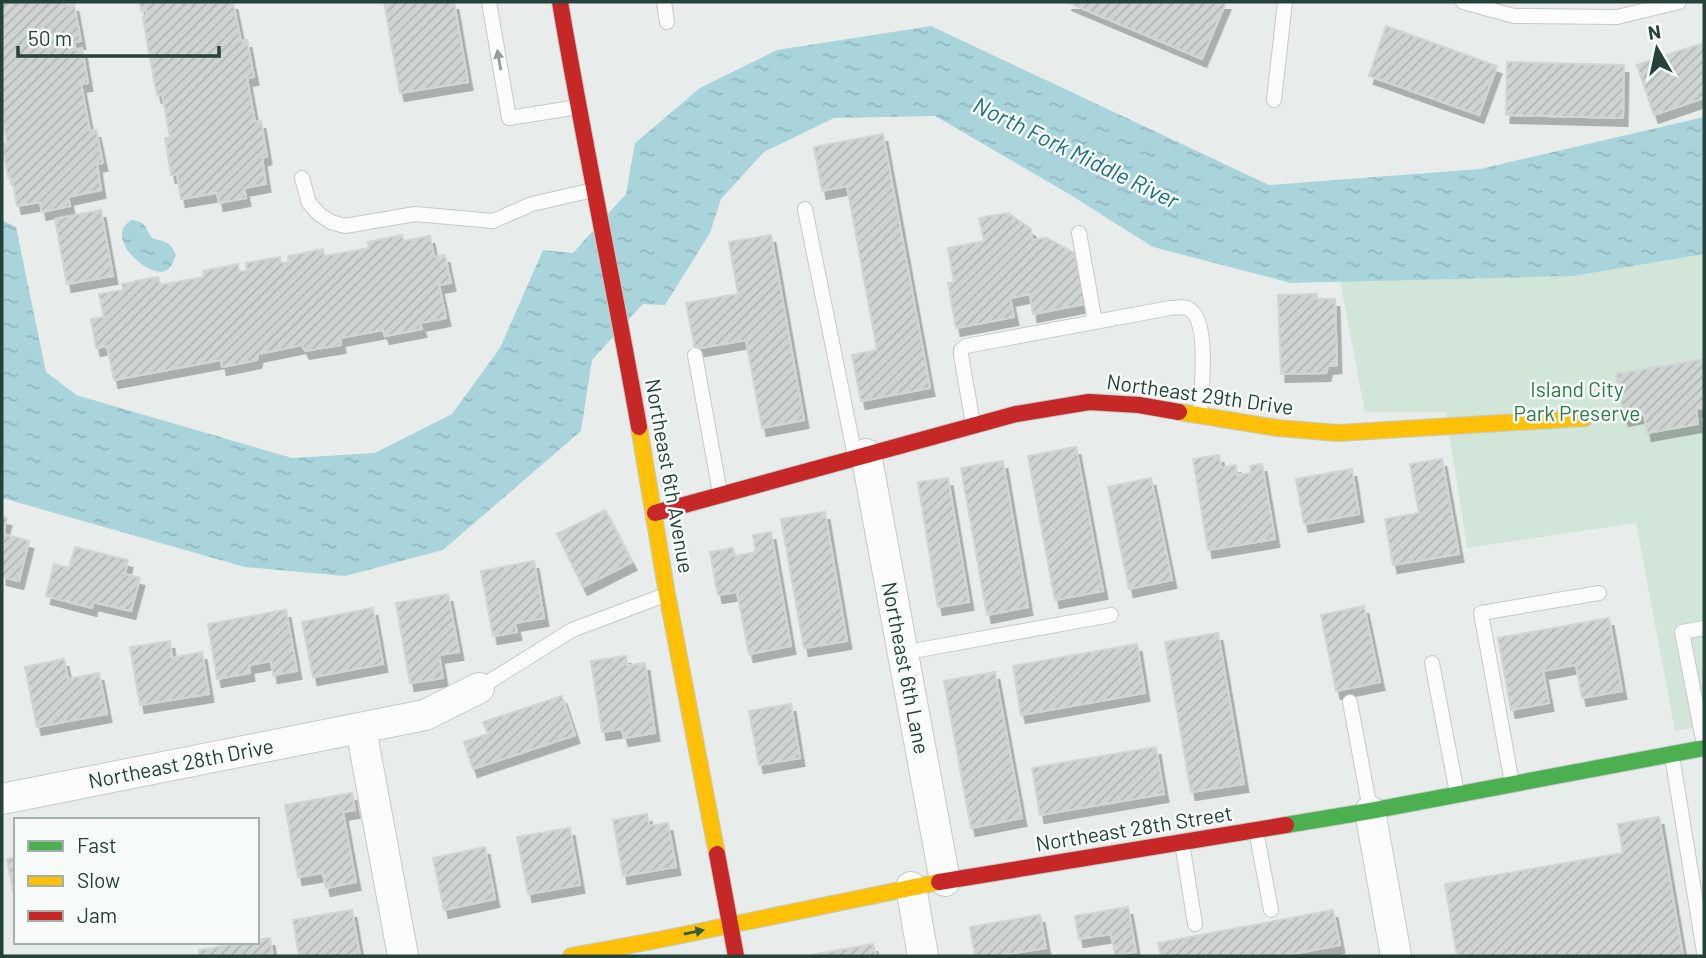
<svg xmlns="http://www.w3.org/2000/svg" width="1706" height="958" font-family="Barlow,sans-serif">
	<defs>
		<pattern id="water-ripples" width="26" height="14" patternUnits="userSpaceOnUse" patternTransform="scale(1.75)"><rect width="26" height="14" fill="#a9d4db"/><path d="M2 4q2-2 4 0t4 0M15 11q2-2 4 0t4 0" fill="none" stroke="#91b7bd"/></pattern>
		<pattern id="building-hatch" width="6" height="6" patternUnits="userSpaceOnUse" patternTransform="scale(1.75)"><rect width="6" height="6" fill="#cfd4d2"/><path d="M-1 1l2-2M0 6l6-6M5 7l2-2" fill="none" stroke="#b2b7b5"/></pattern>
		<filter id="shadow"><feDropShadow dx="4.5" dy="8" stdDeviation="0" flood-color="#0004"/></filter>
	</defs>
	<rect width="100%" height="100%" fill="#e8edeb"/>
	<path fill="#d1e6d8" d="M 1704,254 L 1704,726 L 1675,731 L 1636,523 L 1467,548 L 1446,412 L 1365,412 L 1340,281 L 1574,276 Z"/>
	<path fill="url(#water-ripples)" d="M 931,26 L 1269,185 L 1480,169 L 1704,117 L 1704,254 L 1574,276 L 1291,283 L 1153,247 L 1069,194 L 935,116 L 834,118 L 764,152 L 721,199 L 710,233 L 665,305 L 643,304 L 592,360 L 581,431 L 443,550 L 345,576 L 245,567 L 2,498 L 2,220 L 16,227 L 46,372 L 76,395 L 292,458 L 375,453 L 452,414 L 500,348 L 543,250 L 573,253 L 626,194 L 635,143 L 700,88 L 777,50 Z
		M 132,220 C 146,222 145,227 152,238 C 165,243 169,239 176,255 C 174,260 172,267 167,270 C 150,281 101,236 132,220 Z"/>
	<path fill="url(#building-hatch)" stroke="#d1d6d4" stroke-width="2" filter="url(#shadow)" d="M 2,2 L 65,2 L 66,6 L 74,4 L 81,41 L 74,42 L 76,50 L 82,48 L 88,83 L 81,84 L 90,131 L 96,130 L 103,163 L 97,164 L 101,190 L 68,197 L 70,206 L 42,212 L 40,202 L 17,206 L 12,179 L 8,177 L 2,144 L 7,143 L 2,113 Z
		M 140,2 L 233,2 L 241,41 L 247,40 L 254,77 L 247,78 L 255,122 L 261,121 L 267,156 L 262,158 L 266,184 L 244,188 L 246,198 L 219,203 L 217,193 L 181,199 L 177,174 L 171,175 L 165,138 L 170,137 L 162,94 L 157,95 L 150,58 L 155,57 L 154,52 L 149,53 L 143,17 L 147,16 L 146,10 L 141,11 Z
		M 384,2 L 454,2 L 468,82 L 400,93 Z
		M 1067,2 L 1226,2 L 1202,59 Z
		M 1386,26 L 1497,66 L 1479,115 L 1369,76 Z
		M 1704,43 L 1704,98 L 1654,115 L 1637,65 Z
		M 1507,62 L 1624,65 L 1623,118 L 1506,115 Z
		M 883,134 L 930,388 L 861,401 L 852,355 L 877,350 L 847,186 L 822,191 L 814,147 Z
		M 101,210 L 113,276 L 67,284 L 55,219 Z
		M 1008,213 L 1031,229 L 1032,240 L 1047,238 L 1074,253 L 1076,262 L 1082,261 L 1090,303 L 1033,314 L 1030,294 L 1010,298 L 1014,317 L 956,328 L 948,283 L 954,282 L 948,248 L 984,241 L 979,218 Z
		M 402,235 L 404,241 L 430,236 L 434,257 L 445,255 L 451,283 L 439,285 L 446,318 L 420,323 L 422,329 L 385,336 L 383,330 L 340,338 L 341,345 L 305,351 L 302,345 L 258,354 L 257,360 L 222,367 L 221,360 L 114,380 L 107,346 L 96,348 L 91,319 L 104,317 L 99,294 L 123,290 L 122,284 L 158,277 L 160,285 L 204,277 L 203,271 L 238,264 L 239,272 L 247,270 L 246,263 L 280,257 L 281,263 L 289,262 L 288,256 L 323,249 L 324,256 L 369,248 L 368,242 Z
		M 771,235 L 804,420 L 762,428 L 746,340 L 695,349 L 686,303 L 738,294 L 729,242 Z
		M 1317,294 L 1317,299 L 1335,299 L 1337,365 L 1328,366 L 1326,373 L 1281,374 L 1278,295 Z
		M 1704,359 L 1704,408 L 1696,409 L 1698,424 L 1647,433 L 1644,414 L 1624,418 L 1616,374 Z
		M 1076,447 L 1103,591 L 1055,600 L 1028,456 Z
		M 1219,455 L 1221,468 L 1236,465 L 1237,475 L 1251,473 L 1250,466 L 1262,464 L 1275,539 L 1208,550 L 1193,459 Z
		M 1442,459 L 1459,554 L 1393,565 L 1385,519 L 1419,513 L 1410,464 Z
		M 1003,461 L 1028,607 L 987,615 L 961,468 Z
		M 1352,469 L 1359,514 L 1304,524 L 1296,479 Z
		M 948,478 L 969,602 L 938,607 L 918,482 Z
		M 1151,478 L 1172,580 L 1129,589 L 1108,487 Z
		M 605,510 L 632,562 L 583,587 L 557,534 Z
		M 825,512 L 847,641 L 804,648 L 781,519 Z
		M 2,517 L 7,518 L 3,534 L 29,541 L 19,581 L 2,577 Z
		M 771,532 L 791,646 L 749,654 L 737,592 L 718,595 L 710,552 L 733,548 L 735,556 L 756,552 L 753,535 Z
		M 75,547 L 128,560 L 125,574 L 140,578 L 131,611 L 93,602 L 92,608 L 46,596 L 54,564 L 69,568 Z
		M 534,561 L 544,618 L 515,623 L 517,632 L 493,636 L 481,571 Z
		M 448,594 L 459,652 L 439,655 L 443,678 L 410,683 L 396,603 Z
		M 1364,606 L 1380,682 L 1336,691 L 1321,615 Z
		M 373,608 L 383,664 L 313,677 L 302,622 Z
		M 286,610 L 297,671 L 273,675 L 271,661 L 249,665 L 250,673 L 217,679 L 208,624 Z
		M 1609,618 L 1622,691 L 1582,698 L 1576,665 L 1543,671 L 1549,703 L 1511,710 L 1498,638 Z
		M 1218,633 L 1244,784 L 1191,792 L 1165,642 Z
		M 170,641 L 172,658 L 202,652 L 209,694 L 140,705 L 130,647 Z
		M 1137,644 L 1145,693 L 1021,715 L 1013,666 Z
		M 626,656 L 627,666 L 645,663 L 655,733 L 624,738 L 622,729 L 602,732 L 591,661 Z
		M 64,659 L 68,679 L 99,673 L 107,714 L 37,727 L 25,667 Z
		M 995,672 L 1022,818 L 971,828 L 944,681 Z
		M 562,696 L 575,735 L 473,769 L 464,742 L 488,734 L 483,722 Z
		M 791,704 L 800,758 L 759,765 L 749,711 Z
		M 1156,747 L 1164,794 L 1040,815 L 1032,768 Z
		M 352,793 L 355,810 L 343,812 L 356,882 L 326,888 L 323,873 L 298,877 L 285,805 Z
		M 647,814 L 649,826 L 668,823 L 676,867 L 623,876 L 613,820 Z
		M 1659,817 L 1683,956 L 1457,956 L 1445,884 L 1623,853 L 1618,824 Z
		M 570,828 L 580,885 L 528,894 L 517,837 Z
		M 485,847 L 495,899 L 444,910 L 433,858 Z
		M 16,857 L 16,907 L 7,859 Z
		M 1128,907 L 1136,952 L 1115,955 L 1111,934 L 1079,939 L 1075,916 Z
		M 352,910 L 360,956 L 299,956 L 293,920 Z
		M 1333,910 L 1340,945 L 1282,956 L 1161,956 L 1158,943 Z
		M 1040,915 L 1046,948 L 996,956 L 975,956 L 970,927 Z
		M 270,938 L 273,956 L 200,956 L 199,950 L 245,942 L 257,942 L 257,940 Z
		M 873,944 L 876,956 L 813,956 L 812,955 Z"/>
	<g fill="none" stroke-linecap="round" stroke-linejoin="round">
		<defs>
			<path id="lane" d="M 489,2 L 509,118 L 578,107
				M 664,2 L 667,22
				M 1463,2 L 1514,16 L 1617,17 L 1679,2
				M 1274,100 L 1285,2
				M 302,178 L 309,203 L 319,214 L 331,222 L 345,226 L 415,214 L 493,221 L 532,204 L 593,190
				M 805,209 L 855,456
				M 1079,233 L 1095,322
				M 695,355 L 720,493
				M 973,424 L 961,355 L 961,350 L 966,346 L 1170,308 C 1175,308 1182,306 1187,308 C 1211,316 1201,393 1200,414
				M 1704,628 L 1682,632 L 1704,745
				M 902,653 L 1111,615
				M 1432,663 L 1457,793
				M 479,688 L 572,630 L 665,595
				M 1350,702 L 1370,809
				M 1672,756 L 1704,952
				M 1512,783 L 1481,613 L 1599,593
				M 1256,831 L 1271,910
				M 1182,843 L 1195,924"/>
			<path id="street" d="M 866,454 L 945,881
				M 361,729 L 403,956
				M 2,799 L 425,715 L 479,688
				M 1370,811 L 1396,956
				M 911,887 L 923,956"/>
			<path id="fast" d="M 1286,825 L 1370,811 L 1704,748"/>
			<path id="slow" d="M 1179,412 L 1278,428 L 1338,433 L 1585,418
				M 639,427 L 667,594 L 717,854
				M 571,956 L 658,940 L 939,882"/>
			<path id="jam" d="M 560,2 C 584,144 614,285 639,427
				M 655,513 L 1016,414 L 1089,402 L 1139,405 L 1179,412
				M 717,854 L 736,956
				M 939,882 L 1286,825"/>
		</defs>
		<use href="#lane" stroke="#c5cac8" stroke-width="16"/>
		<use href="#street" stroke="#c5cac8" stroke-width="32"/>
		<use href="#fast" stroke="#c3cbc8" stroke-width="18"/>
		<use href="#slow" stroke="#c3cbc8" stroke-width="18"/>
		<use href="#jam" stroke="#c3cbc8" stroke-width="18"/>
		<use href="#lane" stroke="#fcfcfc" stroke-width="14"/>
		<use href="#street" stroke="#fcfcfc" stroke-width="30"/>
		<use href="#fast" stroke="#4caf50" stroke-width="16"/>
		<use href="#slow" stroke="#ffc107" stroke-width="16"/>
		<use href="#jam" stroke="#c62828" stroke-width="16"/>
	</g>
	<defs><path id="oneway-solid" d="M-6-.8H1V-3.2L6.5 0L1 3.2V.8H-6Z" transform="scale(1.75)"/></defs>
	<use fill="#909f9b" href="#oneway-solid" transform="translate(499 60) rotate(-100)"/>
	<use fill="#2e5d40" href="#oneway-solid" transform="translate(694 932) rotate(-12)"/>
	<g text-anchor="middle" stroke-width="5" stroke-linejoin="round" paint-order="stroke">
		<g font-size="21" fill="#2d7a4b" stroke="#f7fbf9">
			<text x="1577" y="397">Island City<tspan x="1577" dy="24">Park Preserve</tspan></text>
		</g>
		<g font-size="21" fill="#24423a" stroke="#f7fbf9">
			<text transform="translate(1200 395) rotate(8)" y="7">Northeast 29th Drive</text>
			<text transform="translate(669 476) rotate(80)" y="7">Northeast 6th Avenue</text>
			<text transform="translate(905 668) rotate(79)" y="7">Northeast 6th Lane</text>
			<text transform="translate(181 764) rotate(-11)" y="7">Northeast 28th Drive</text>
			<text transform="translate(1134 829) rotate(-9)" y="7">Northeast 28th Street</text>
		</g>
		<g font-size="23" font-style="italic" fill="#1c6f80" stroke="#f7fbf9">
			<text transform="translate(1076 153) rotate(26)" y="8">North Fork Middle River</text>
		</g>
	</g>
	<rect width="1706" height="958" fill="none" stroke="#24423a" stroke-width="7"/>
	<rect x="14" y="818" width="245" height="126" fill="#f7fbf9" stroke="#a3b1ad" stroke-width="2"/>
	<rect x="28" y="841" width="35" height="10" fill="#4caf50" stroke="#a3b1ad" stroke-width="2"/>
	<text x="77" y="853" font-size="21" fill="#24423a">Fast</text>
	<rect x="28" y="876" width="35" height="10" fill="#ffc107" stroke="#a3b1ad" stroke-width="2"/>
	<text x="77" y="888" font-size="21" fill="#24423a">Slow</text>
	<rect x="28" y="911" width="35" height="10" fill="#c62828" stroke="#a3b1ad" stroke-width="2"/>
	<text x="77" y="923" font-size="21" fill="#24423a">Jam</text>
	<g transform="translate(1657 49) rotate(351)" stroke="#f7fbf9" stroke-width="5" paint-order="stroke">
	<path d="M0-5L12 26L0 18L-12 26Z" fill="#24423a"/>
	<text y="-10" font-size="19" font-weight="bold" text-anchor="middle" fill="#24423a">N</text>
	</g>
	<path d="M18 46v10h201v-10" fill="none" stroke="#24423a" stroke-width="3.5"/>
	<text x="28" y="46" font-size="21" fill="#24423a" stroke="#f7fbf9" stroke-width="5" paint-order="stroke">50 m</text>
</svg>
